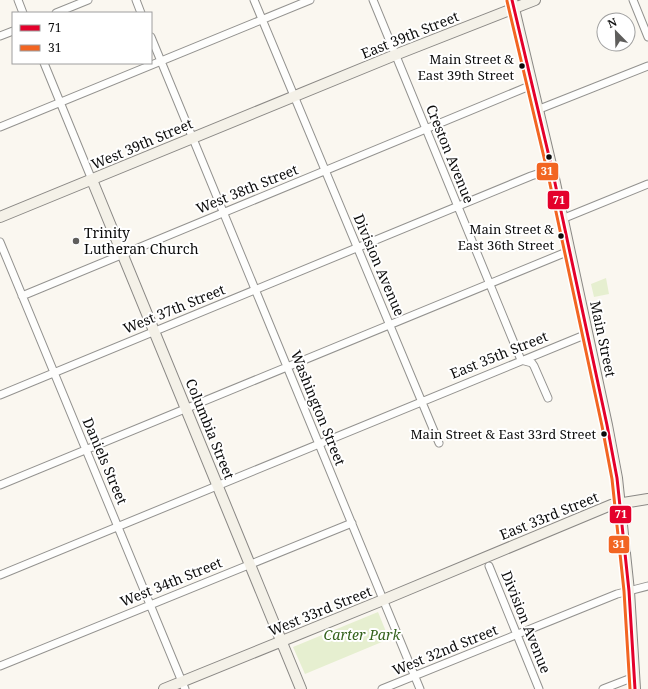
<svg xmlns="http://www.w3.org/2000/svg" width="648" height="689" font-family="'Noto Serif',serif">
	<rect width="100%" height="100%" fill="#faf7f0"/>
	<path fill="#e6efd0" d="M 606,278 L 609,294 L 594,297 L 591,284 Z
		M 378,612 L 389,639 L 305,674 L 293,647 Z"/>
	<g fill="none" stroke-linecap="round" stroke-linejoin="round">
		<defs>
			<path id="street" d="M 18,0 L 23,13
				M 136,0 L 141,13
				M 254,0 L 439,443
				M 373,0 L 521,360 L 532,363 L 534,366 L 548,398
				M 633,0 L 648,37
				M 56,13 L 88,0
				M 0,36 L 13,31
				M 151,37 L 420,689
				M 44,63 L 92,180
				M 537,110 L 648,66
				M 0,127 L 310,0
				M 562,219 L 648,184
				M 0,242 L 185,689
				M 22,296 L 532,85
				M 0,395 L 531,176 L 552,169
				M 0,485 L 569,251
				M 489,566 L 539,689
				M 0,575 L 587,334
				M 0,666 L 352,523
				M 382,689 L 617,594 L 648,586
				M 603,689 L 634,677"/>
			<path id="secondary" d="M 512,0 L 552,169 L 607,425 L 617,478 L 629,591 L 635,689
				M 92,180 L 301,689
				M 0,217 L 395,55 L 535,0
				M 164,689 L 383,600 L 611,505 L 648,499"/>
		</defs>
		<use href="#street" stroke="#93928f" stroke-width="9"/>
		<use href="#secondary" stroke="#8a8885" stroke-width="12"/>
		<use href="#street" stroke="#fefefd" stroke-width="7"/>
		<use href="#secondary" stroke="#f4f1e8" stroke-width="10"/>
		<defs>
			<path id="bus-1" d="M 512,0 L 552,169 L 607,425 L 617,478 L 629,591 L 635,689"/>
			<path id="bus-2" d="M 507,1 L 547,170 L 602,426 L 612,479 L 624,591 L 630,689"/>
		</defs>
		<use href="#bus-1" stroke="#fff" stroke-width="6"/>
		<use href="#bus-2" stroke="#fff" stroke-width="6"/>
		<use href="#bus-1" stroke="#e4002b" stroke-width="3"/>
		<use href="#bus-2" stroke="#f26522" stroke-width="3"/>
	</g>
	<g fill="#0c0c0c" stroke="#fff" stroke-width="1.5">
		<circle cx="522" cy="66" r="3.5"/>
		<circle cx="549" cy="157" r="3.5"/>
		<circle cx="561" cy="236" r="3.5"/>
		<circle cx="604" cy="434" r="3.5"/>
	</g>
	<circle fill="#5f5e5c" stroke="#fff" stroke-width="1.5" cx="76" cy="241" r="4"/>
	<g text-anchor="middle" stroke-width="4" stroke-linejoin="round" paint-order="stroke">
		<g font-size="13" fill="#0c0c0c" stroke="#fff" text-anchor="end">
			<text x="514" y="64">Main Street &amp;<tspan x="514" dy="16">East 39th Street</tspan></text>
			<text x="554" y="234">Main Street &amp;<tspan x="554" dy="16">East 36th Street</tspan></text>
			<text x="596" y="439">Main Street &amp; East 33rd Street</text>
		</g>
		<g font-size="14" fill="#0c0c0c" stroke="#fff">
			<text transform="translate(410 35) rotate(-22)" y="5">East 39th Street</text>
			<text transform="translate(142 144) rotate(-23)" y="5">West 39th Street</text>
			<text transform="translate(450 154) rotate(68)" y="5">Creston Avenue</text>
			<text transform="translate(247 189) rotate(-22)" y="5">West 38th Street</text>
			<text transform="translate(379 265) rotate(67)" y="5">Division Avenue</text>
			<text transform="translate(174 309) rotate(-22)" y="5">West 37th Street</text>
			<text transform="translate(603 339) rotate(78)" y="5">Main Street</text>
			<text transform="translate(499 355) rotate(-22)" y="5">East 35th Street</text>
			<text transform="translate(318 408) rotate(68)" y="5">Washington Street</text>
			<text transform="translate(210 429) rotate(68)" y="5">Columbia Street</text>
			<text transform="translate(105 461) rotate(67)" y="5">Daniels Street</text>
			<text transform="translate(549 516) rotate(-22)" y="5">East 33rd Street</text>
			<text transform="translate(171 582) rotate(-22)" y="5">West 34th Street</text>
			<text transform="translate(320 611) rotate(-22)" y="5">West 33rd Street</text>
			<text transform="translate(526 622) rotate(68)" y="5">Division Avenue</text>
			<text transform="translate(445 650) rotate(-22)" y="5">West 32nd Street</text>
		</g>
		<g font-size="14" fill="#0c0c0c" stroke="#fff" text-anchor="start">
			<text x="84" y="238">Trinity<tspan x="84" dy="16">Lutheran Church</tspan></text>
		</g>
		<g font-size="14" font-style="italic" fill="#34621d" stroke="#fff">
			<text x="362" y="640">Carter Park</text>
		</g>
	</g>
	<g stroke="#fff" stroke-width="1.5">
		<rect x="536" y="162" width="23" height="19" rx="4" fill="#f26522"/>
		<rect x="547" y="190" width="23" height="20" rx="4" fill="#e4002b"/>
		<rect x="609" y="505" width="23" height="19" rx="4" fill="#e4002b"/>
		<rect x="608" y="535" width="22" height="19" rx="4" fill="#f26522"/>
	</g>
	<g font-size="11" text-anchor="middle" font-weight="bold" fill="#fff">
		<text x="547" y="175">31</text>
		<text x="559" y="204">71</text>
		<text x="621" y="518">71</text>
		<text x="619" y="548">31</text>
	</g>
	<rect x="12" y="12" width="140" height="52" fill="#ffffff" stroke="#9e9e9e"/>
	<rect x="20" y="25" width="20" height="6" fill="#e4002b" stroke="#9e9e9e"/>
	<text x="48" y="32" font-size="12" fill="#0c0c0c">71</text>
	<rect x="20" y="45" width="20" height="6" fill="#f26522" stroke="#9e9e9e"/>
	<text x="48" y="52" font-size="12" fill="#0c0c0c">31</text>
	<g transform="translate(616 32) rotate(337)"><circle r="19" fill="#ffffff" stroke="#9e9e9e"/>
	<path d="M0-3L7 15L0 10L-7 15Z" fill="#5f5e5c"/>
	<text y="-6" font-size="11" font-weight="bold" text-anchor="middle" fill="#0c0c0c">N</text>
	</g>
</svg>
